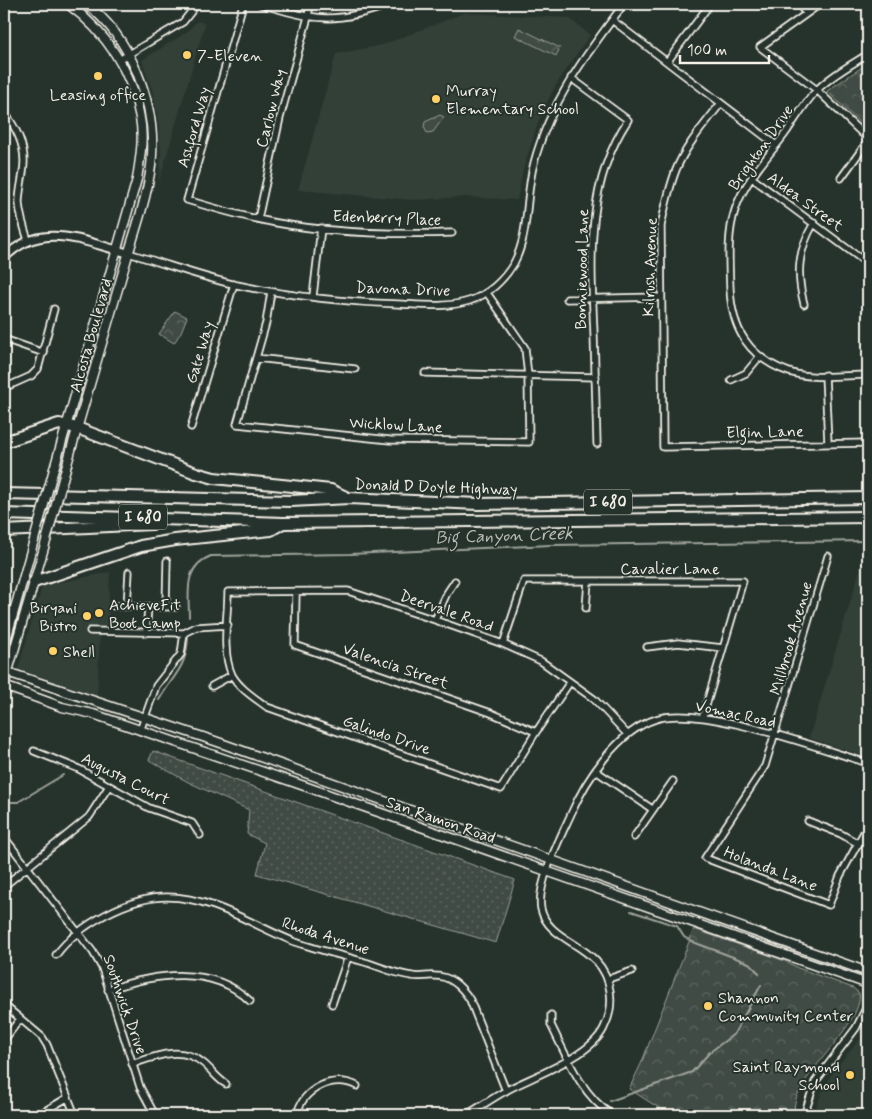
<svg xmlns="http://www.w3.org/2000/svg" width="872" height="1119" font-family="Mynerve,sans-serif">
	<defs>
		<pattern id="grass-dots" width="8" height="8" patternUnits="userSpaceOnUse" patternTransform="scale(1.25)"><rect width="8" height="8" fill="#414b45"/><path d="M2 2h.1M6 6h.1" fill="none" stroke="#5d6560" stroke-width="1.8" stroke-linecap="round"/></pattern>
		<pattern id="park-crowns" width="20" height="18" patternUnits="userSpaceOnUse" patternTransform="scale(1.25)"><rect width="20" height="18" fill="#414b45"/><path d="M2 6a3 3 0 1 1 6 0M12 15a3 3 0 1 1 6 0" fill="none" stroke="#5d6560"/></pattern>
	</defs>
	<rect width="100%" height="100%" fill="#26332d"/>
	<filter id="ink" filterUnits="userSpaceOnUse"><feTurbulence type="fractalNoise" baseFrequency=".02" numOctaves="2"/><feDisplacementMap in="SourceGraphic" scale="10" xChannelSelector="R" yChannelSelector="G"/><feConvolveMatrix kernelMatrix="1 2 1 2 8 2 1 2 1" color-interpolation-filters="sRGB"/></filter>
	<g filter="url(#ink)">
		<path fill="#333f39" d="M 464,13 L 569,18 L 590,35 L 556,85 L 541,114 L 523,170 L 517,200 L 465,197 L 414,200 L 298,190 L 336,54 L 382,45 Z
			M 197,21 L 205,24 L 159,182 L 161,153 L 158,119 L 153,93 L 142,60 L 187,32 Z
			M 868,543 L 868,757 L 809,738 Z
			M 110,572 L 108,622 L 100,634 L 97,696 L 18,669 L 42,586 Z
			M 868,1030 L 868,1115 L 813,1115 L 825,1085 L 838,1065 Z"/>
		<path fill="url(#grass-dots)" stroke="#9a9e96" d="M 153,751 L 515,880 L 496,943 L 257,874 L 265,843 L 247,834 L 249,810 L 188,782 L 149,760 Z"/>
		<path fill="url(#park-crowns)" stroke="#9a9e96" d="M 519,28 L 560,48 L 556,56 L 515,36 Z
			M 868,63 L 868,131 L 827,91 Z
			M 440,115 L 444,117 L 433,132 L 427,133 L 424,127 L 425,122 Z
			M 175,311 L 187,317 L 181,332 L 174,343 L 159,334 Z
			M 694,929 L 785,961 L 798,968 L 853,988 L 859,993 C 866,1025 782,1086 796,1115 L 670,1115 L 629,1089 L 641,1064 Z"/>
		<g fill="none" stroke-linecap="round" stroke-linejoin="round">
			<path stroke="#9fa39b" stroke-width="2" d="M 189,617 C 189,592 183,567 211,556 L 350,554 L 551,545 L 868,541
				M 159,700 C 174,674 187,668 188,636
				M 4,802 L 18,802 L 63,775
				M 631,911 L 677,926 L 684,937 L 693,942 L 749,963 L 759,973
				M 610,1101 L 692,1072 L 710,1052 L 734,1034 L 761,985
				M 582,1115 L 587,1111"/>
			<defs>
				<path id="minor" d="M 243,4 L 187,200 C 210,207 234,214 257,219 C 320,233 388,235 452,233
					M 260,4 C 316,20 334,25 391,4
					M 798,4 L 806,13
					M 820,4 L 760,47 L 817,90 L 868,139
					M 612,20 L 776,145
					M 868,54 C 851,65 830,76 816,91 C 804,104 795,120 785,134 C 767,158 744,182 735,210 C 727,234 729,263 730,289 C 732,330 749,358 789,372 C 813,380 844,375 868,375
					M 119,60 L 183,22 L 197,4
					M 667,62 L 710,4
					M 571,78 L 628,120 C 585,185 591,259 594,334 C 595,370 596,407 597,444
					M 721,103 C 705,124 686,145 676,170 C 669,188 665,207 661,226 L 663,447 L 868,443
					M 4,112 C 15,126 24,142 24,161 C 24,175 19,189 19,203 C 20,216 24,228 28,240
					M 752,178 L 868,264
					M 841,178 L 868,141
					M 258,219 L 280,118 L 308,17 L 310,4
					M 128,253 C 164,263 200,277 237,285 C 289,296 344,302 398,304 C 421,305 446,308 469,301 C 488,295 504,280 514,263 C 530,233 525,195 534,163 C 550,102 587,53 624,4
					M 271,292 L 266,323 L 237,424 L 390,440 L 529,442 L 528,376 L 525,348 L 487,293
					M 313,296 L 321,228
					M 567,299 L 660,297
					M 804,304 C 796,274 798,250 814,223
					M 4,339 L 44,353
					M 256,358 L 355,369
					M 425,373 L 596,377
					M 825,375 L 828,443
					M 731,380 L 746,373 L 760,356
					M 4,388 L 31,376 L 38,369 L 54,309
					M 191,427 L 234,284
					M 828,556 L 765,766 L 705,858 L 829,905 L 840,876 L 868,825
					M 296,593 L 295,645 L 491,713 L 536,732
					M 114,606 L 176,607
					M 127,606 L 129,572
					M 166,607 L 167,561
					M 586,608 L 588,581
					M 435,620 L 447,593 L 455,581
					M 90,631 L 184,633
					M 146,633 L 148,607
					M 503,644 L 524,581 L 743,581 L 703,716
					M 647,647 L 678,643 L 723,648
					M 570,682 L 536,732 L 501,789 L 267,707 C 255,698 239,688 232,675 C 221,651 228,617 228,592 L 348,591 L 435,620 L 503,644 L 541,661 L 594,699 L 627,734
					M 212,686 L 232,675
					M 140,731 L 156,686 L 181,654 L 184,633 L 196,627 L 228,625
					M 34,751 L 79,769 L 149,808 L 192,823 L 200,835
					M 596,771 L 652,809
					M 808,821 L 841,834 L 859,844
					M 4,837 L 93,952 L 102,968 L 140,1087 L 155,1115
					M 634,837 L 673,781
					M 4,886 L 89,817 L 109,786
					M 56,955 C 79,924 129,897 167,897 C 213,897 254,926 295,942 C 319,950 344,956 368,963 C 382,968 397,974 412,976 C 420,978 427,975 435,976 C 451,976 462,987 470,1000 L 506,1091
					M 608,979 L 632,971
					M 108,990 C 153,974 212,964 250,1001
					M 332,1004 L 348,957
					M 4,1005 L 42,1037 L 47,1045 L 75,1115
					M 551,1015 L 551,1025 C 567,1057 581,1095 612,1115
					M 4,1040 L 20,1019
					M 132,1064 C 156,1056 181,1045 203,1063 C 212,1070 216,1078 226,1084
					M 38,1115 L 67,1098
					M 297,1115 C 302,1089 333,1074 357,1086
					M 466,1115 C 480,1107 494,1097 509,1089 C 536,1075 591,1056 604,1028 C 610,1016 612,1004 610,991 C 604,943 549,945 541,909 C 536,885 561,836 571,814 C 586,779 618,731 656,719 C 701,704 820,749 868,763
					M 804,1115 L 815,1082 L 856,1028 L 868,1004"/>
				<path id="tertiary" d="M 4,258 C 42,219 83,242 128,253"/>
				<path id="secondary" d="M 66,468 C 85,400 105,333 125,265 C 135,230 150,191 152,155 C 155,101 130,36 86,4
					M 54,469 L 137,179 C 140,159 144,138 140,118 C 132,71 106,32 68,4
					M 4,647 L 34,540
					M 4,671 L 215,741 L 868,972
					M 4,685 L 46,541
					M 4,686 L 62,707 L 93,714 L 290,781 L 868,984"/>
				<path id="motorway" d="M 4,442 L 59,424 L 77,428 L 196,473 L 214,478 L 331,490 L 346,497
					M 4,494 L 291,501 L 349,498 L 478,504 L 868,498
					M 4,514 L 283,523 L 868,517
					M 4,531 L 152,524
					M 34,582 L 141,546 L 175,540 L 271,530 L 283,523"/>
			</defs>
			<use href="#minor" stroke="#f4f1e8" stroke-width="9"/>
			<use href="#tertiary" stroke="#f4f1e8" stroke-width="11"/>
			<use href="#secondary" stroke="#f4f1e8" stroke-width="11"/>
			<use href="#motorway" stroke="#f4f1e8" stroke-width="14"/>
			<use href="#minor" stroke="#26332d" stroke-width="5.5"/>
			<use href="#tertiary" stroke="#26332d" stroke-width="7"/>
			<use href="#secondary" stroke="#26332d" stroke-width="8"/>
			<use href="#motorway" stroke="#26332d" stroke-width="10"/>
			<defs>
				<path id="secondary-bridge" d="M 34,540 L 54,469
					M 46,541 L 66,468"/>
			</defs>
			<use href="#secondary-bridge" stroke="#f4f1e8" stroke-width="11" stroke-linecap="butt"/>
			<use href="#secondary-bridge" stroke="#26332d" stroke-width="8"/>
		</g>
	</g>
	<g fill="#ffd166" stroke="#26332d" stroke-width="2">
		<circle cx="187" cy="55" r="5"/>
		<circle cx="98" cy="76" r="5"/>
		<circle cx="436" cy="99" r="5"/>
		<circle cx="99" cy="613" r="5"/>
		<circle cx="87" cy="616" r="5"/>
		<circle cx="53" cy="651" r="5"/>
		<circle cx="708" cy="1006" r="5"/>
		<circle cx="850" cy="1075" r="5"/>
	</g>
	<g text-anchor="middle" stroke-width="4" stroke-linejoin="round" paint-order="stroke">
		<g fill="#26332d" stroke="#b6b8b0" stroke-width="1">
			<rect x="584" y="489.5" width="48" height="25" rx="4"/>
			<rect x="119" y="504.5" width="48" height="25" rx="4"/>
		</g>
		<g font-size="15" font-weight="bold" fill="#f4f1e8">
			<text x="608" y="507">I 680</text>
			<text x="143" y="522">I 680</text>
		</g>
		<g font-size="16" fill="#f4f1e8" stroke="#26332d" text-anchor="start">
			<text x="197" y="61">7-Eleven</text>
			<text x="446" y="96">Murray<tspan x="446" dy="18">Elementary School</tspan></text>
			<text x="98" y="100" text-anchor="middle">Leasing office</text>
			<text x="109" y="610">AchieveFit<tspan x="109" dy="18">Boot Camp</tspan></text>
			<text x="77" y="613" text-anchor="end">Biryani<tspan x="77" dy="18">Bistro</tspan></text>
			<text x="63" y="657">Shell</text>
			<text x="718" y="1003">Shannon<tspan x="718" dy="18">Community Center</tspan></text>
			<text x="840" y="1072" text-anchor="end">Saint Raymond<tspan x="840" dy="18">School</tspan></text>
		</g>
		<g font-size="16" fill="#f4f1e8" stroke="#26332d">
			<text transform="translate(270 108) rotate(-76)" y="6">Carlow Way</text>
			<text transform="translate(193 127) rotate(-74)" y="6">Ashford Way</text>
			<text transform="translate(760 147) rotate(-55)" y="6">Brighton Drive</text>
			<text transform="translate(806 201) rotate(36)" y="6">Aldea Street</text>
			<text transform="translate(387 217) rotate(2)" y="6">Edenberry Place</text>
			<text transform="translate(649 267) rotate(-88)" y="6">Kilrush Avenue</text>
			<text transform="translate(581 269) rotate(-89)" y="6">Bonniewood Lane</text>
			<text transform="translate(403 288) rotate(2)" y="6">Davona Drive</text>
			<text transform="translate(90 335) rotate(-74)" y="6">Alcosta Boulevard</text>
			<text transform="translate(199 352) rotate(-73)" y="6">Gate Way</text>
			<text transform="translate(396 424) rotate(3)" y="6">Wicklow Lane</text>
			<text transform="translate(765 431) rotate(-1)" y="6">Elgin Lane</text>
			<text transform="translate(436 486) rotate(2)" y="6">Donald D Doyle Highway</text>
			<text x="670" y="574">Cavalier Lane</text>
			<text transform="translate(447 610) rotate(19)" y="6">Deervale Road</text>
			<text transform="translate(790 638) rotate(-74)" y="6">Millbrook Avenue</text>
			<text transform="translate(396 665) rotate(19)" y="6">Valencia Street</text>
			<text transform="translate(736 713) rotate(12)" y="6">Vomac Road</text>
			<text transform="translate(387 734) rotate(19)" y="6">Galindo Drive</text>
			<text transform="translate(126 778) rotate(27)" y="6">Augusta Court</text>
			<text transform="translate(441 819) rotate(19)" y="6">San Ramon Road</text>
			<text transform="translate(771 868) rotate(21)" y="6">Holanda Lane</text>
			<text transform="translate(326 935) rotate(18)" y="6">Rhoda Avenue</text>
			<text transform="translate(126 1004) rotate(71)" y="6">Southwick Drive</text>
		</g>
		<g font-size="18" font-style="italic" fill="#bcbdb5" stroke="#26332d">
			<text transform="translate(504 535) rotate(-2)" y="6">Big Canyon Creek</text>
		</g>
	</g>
	<rect width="872" height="1119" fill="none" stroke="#26332d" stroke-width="20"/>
	<rect x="10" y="10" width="852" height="1099" fill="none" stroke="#f4f1e8" stroke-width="2" filter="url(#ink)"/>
	<path d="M680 55v8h89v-8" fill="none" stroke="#f4f1e8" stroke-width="2.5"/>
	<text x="687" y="55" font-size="15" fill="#f4f1e8" stroke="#26332d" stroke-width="4" paint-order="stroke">100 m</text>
</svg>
